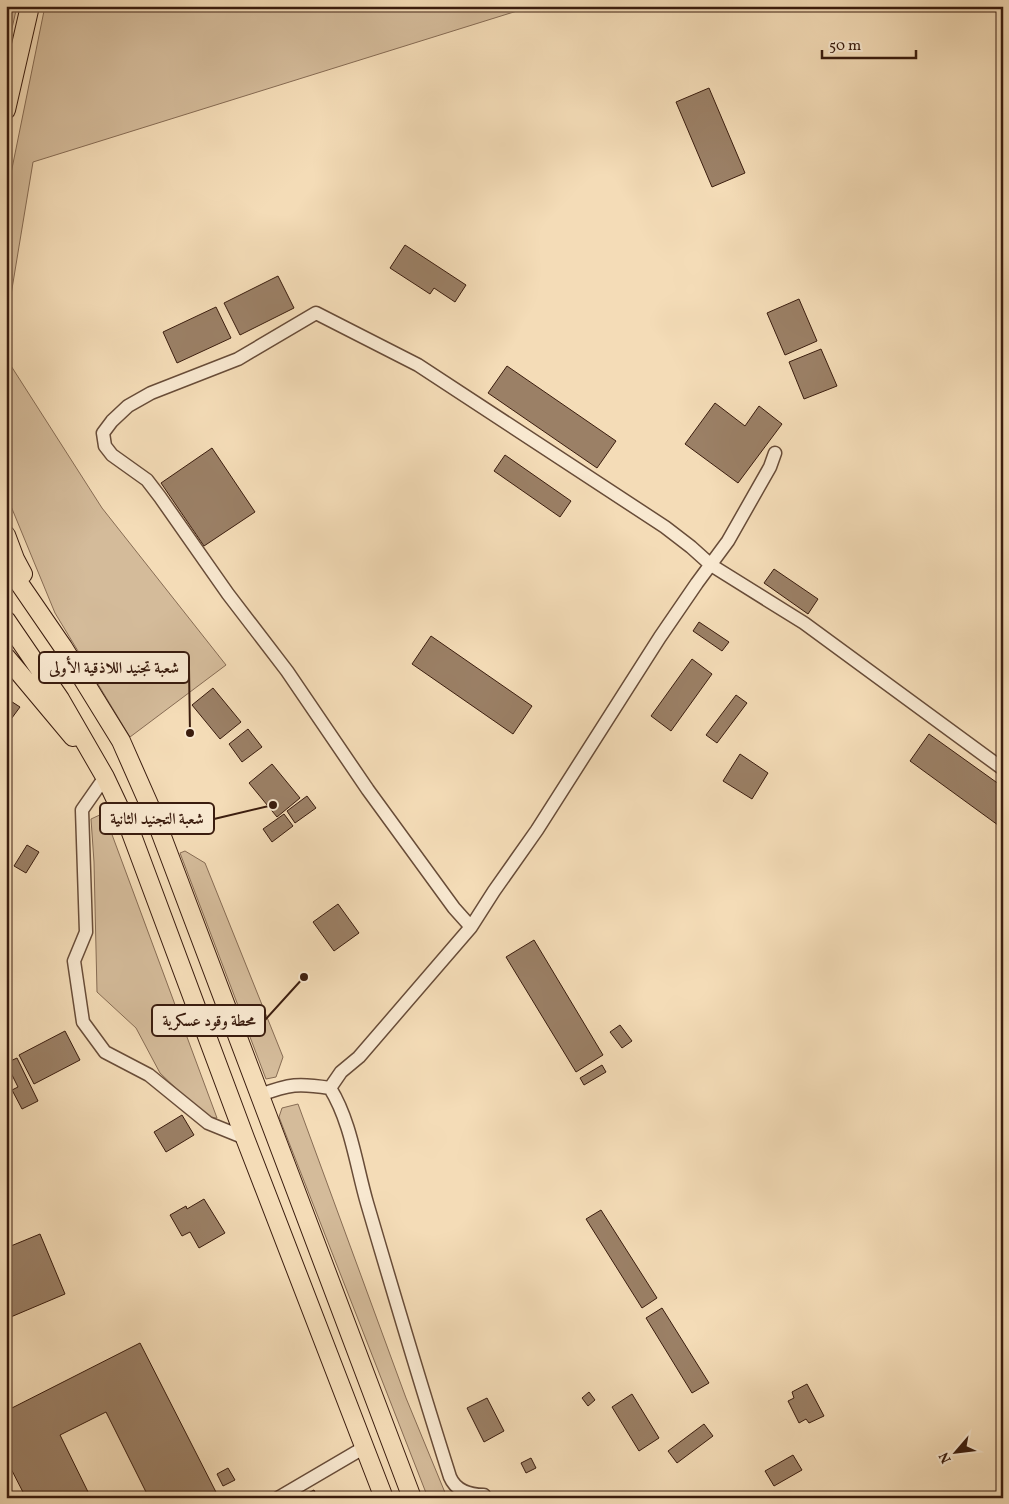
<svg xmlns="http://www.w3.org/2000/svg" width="1009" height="1504" font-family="Vollkorn,Amiri,serif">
	<rect width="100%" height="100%" fill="#f4dcb7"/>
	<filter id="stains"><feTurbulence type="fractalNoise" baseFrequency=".004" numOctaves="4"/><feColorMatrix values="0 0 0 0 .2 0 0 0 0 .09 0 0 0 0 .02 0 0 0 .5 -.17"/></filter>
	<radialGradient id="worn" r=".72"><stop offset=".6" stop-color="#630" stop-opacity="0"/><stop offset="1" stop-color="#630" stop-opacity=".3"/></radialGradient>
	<path fill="#d4bb9a" stroke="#876c54" d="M 6,6 L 17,6 L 6,55 Z
		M 45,6 L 533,6 L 33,162 L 6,325 L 6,198 Z
		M 6,358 L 102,508 L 226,665 L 130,737 L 55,613 L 8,499 L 6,488 Z
		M 104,813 L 217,1118 L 207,1118 L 160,1073 L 136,1028 L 97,992 L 94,862 L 91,819 Z
		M 185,851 L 205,863 L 283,1057 L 276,1077 L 266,1079 L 180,853 Z
		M 298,1104 L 406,1398 L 446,1495 L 445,1498 L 428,1498 L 279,1117 L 282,1108 Z"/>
	<path fill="#9b8066" stroke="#3a1c0e" d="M 709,88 L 745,173 L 712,187 L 676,102 Z
		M 405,245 L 466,285 L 455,302 L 434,288 L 430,294 L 390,268 Z
		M 278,276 L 294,308 L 240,335 L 224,303 Z
		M 799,299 L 817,341 L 785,355 L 767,313 Z
		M 216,307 L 231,338 L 177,363 L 163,332 Z
		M 821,349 L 837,386 L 804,399 L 789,362 Z
		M 507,366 L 616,441 L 597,468 L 488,393 Z
		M 715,403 L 745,426 L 759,406 L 782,424 L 738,483 L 685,444 Z
		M 212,448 L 255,512 L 204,546 L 161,483 Z
		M 505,455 L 571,501 L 560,517 L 494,471 Z
		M 774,569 L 818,599 L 808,614 L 764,583 Z
		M 699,622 L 729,642 L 722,651 L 693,631 Z
		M 431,636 L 532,706 L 513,734 L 412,664 Z
		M 692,659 L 712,674 L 671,731 L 651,716 Z
		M 213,688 L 241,722 L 220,739 L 192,705 Z
		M 736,695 L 747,703 L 717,743 L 706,735 Z
		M 6,698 L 20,707 L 6,726 Z
		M 248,729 L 262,747 L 242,762 L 229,744 Z
		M 929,734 L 1003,787 L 1002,828 L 910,761 Z
		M 740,754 L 768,773 L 752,799 L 723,781 Z
		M 272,764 L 300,798 L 277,817 L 249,783 Z
		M 307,796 L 316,808 L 295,823 L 287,811 Z
		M 284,814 L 293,826 L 272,842 L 263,829 Z
		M 27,845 L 39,852 L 26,873 L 14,866 Z
		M 338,904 L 359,933 L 334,951 L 313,922 Z
		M 534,940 L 603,1055 L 576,1072 L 506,957 Z
		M 620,1025 L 632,1041 L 622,1048 L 610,1032 Z
		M 65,1031 L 80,1060 L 34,1084 L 19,1055 Z
		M 17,1058 L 38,1101 L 22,1109 L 12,1090 L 18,1087 L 10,1071 L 6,1073 L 6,1063 Z
		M 602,1065 L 606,1072 L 584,1085 L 580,1078 Z
		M 182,1115 L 194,1135 L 166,1152 L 154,1132 Z
		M 204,1199 L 225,1233 L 199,1248 L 190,1232 L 182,1236 L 170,1215 L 186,1206 L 187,1209 Z
		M 601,1210 L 657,1298 L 642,1308 L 586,1219 Z
		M 40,1234 L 65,1294 L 6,1319 L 6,1248 Z
		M 662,1308 L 709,1383 L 692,1393 L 646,1318 Z
		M 140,1343 L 219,1498 L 149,1498 L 106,1412 L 60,1435 L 91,1498 L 26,1498 L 6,1459 L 6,1411 Z
		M 807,1384 L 824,1416 L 809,1423 L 806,1419 L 799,1423 L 788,1401 L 794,1398 L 792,1392 Z
		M 589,1392 L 595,1400 L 588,1406 L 582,1398 Z
		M 632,1394 L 659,1438 L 639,1451 L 612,1407 Z
		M 487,1398 L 504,1431 L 484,1442 L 467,1408 Z
		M 704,1424 L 713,1436 L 677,1463 L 668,1451 Z
		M 793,1455 L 802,1470 L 774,1486 L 765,1471 Z
		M 531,1458 L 536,1468 L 526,1473 L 521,1463 Z
		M 228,1468 L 235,1480 L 223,1486 L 217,1474 Z
		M 314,1490 L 318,1498 L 306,1498 L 304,1495 Z"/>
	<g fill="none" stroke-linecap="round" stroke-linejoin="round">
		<defs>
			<path id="minor" d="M 105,777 L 82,810 L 86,932 L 74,961 L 83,1022 L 105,1052 L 149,1075 L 208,1123 L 245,1138
				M 471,927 L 454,908 L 368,790 L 287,671 L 228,594 L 160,497 L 147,480 L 112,455 L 105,446 L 103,433 L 112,421 L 128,406 L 151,393 L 238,359 L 316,313 L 418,365 L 665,527 L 691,547 L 711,565 L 804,623 L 1003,769
				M 330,1088 L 341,1072 L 359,1057 L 471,927 L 494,891 L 537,830 L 660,637 L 697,583 L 728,541 L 770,467 L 775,453
				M 260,1095 C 290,1084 298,1083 330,1088 C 351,1122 356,1165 367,1203 C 394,1295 421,1386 450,1477 C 456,1491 469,1495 484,1495
				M 278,1498 L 365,1447"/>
			<path id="highway" d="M 6,110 L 30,6
				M 6,535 L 15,559 L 23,574
				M 6,564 L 63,647 L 121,741 L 155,818 L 412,1498
				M 6,620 L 60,699 L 105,777 L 130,830 L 245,1138 L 384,1498
				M 6,657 L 73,737"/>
		</defs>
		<use href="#minor" stroke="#684c38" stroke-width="15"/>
		<use href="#highway" stroke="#3a1c0e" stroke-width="20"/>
		<use href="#minor" stroke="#f8e8d0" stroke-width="12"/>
		<use href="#highway" stroke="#f4dcb7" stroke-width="18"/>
	</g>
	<path fill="none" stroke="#3a1c0e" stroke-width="2" d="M190 733L189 668M273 805L214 819M304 977L265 1020"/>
	<g fill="#3a1c0e" stroke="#f8e8d0" stroke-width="2">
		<circle cx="190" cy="733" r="5"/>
		<circle cx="273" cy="805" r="5"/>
		<circle cx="304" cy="977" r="5"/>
	</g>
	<g fill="#f8e8d0" stroke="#3a1c0e" stroke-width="2">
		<rect x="39" y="652" width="150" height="31" rx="5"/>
		<rect x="100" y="803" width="114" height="31" rx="5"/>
		<rect x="152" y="1005" width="113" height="31" rx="5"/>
	</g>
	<g font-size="16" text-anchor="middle" font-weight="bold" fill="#3a1c0e">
		<text x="114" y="673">شعبة تجنيد اللاذقية الأولى</text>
		<text x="157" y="824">شعبة التجنيد الثانية</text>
		<text x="209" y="1026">محطة وقود عسكرية</text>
	</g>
	<rect width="1009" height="1504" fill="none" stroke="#f4dcb7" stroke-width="25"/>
	<rect x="8" y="8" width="994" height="1489" fill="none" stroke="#3a1c0e" stroke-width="2.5"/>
	<rect x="12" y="12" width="984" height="1479" fill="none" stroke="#3a1c0e"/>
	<g transform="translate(956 1452) rotate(242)" stroke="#f8e8d0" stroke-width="4" paint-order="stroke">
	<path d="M0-4L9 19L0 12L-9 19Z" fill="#3a1c0e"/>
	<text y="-8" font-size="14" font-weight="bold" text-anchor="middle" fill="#3a1c0e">N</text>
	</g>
	<path d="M822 50v8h94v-8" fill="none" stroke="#3a1c0e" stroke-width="2.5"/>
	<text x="829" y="50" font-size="15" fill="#3a1c0e" stroke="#f8e8d0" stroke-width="4" paint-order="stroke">50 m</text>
	<rect width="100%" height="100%" filter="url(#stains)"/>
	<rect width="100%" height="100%" fill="url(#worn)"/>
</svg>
